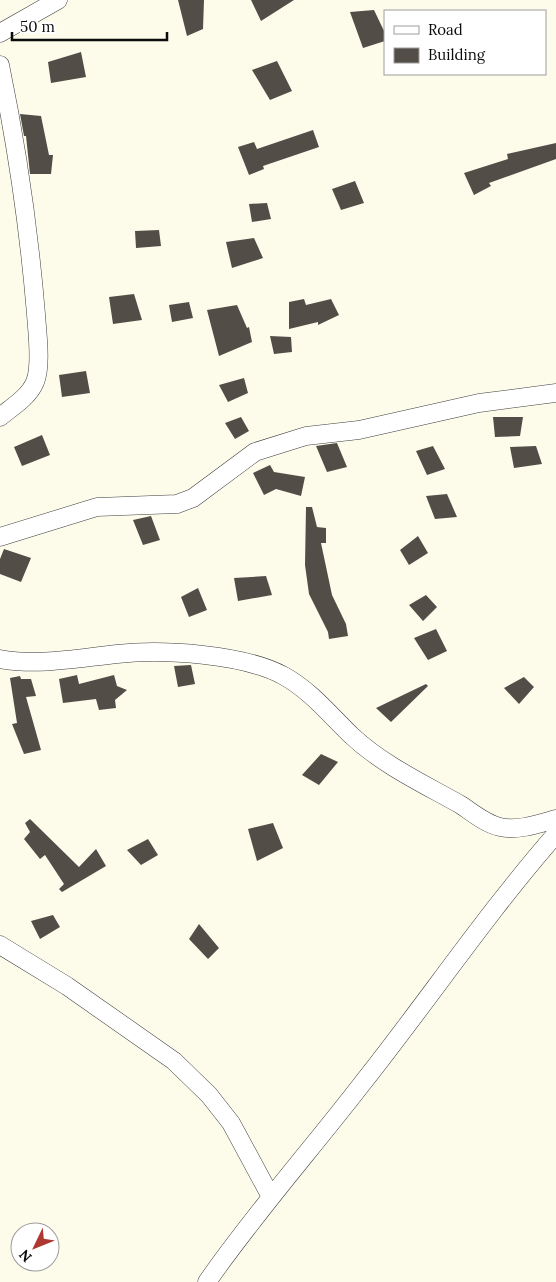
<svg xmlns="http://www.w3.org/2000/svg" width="556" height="1282" font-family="Lora,serif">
	<rect width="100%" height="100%" fill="#fdfceb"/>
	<path fill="#534d48" d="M 178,0 L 204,0 L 203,29 L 187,36 Z
		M 251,0 L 294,0 L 261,21 Z
		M 374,10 L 385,33 L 385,41 L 363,48 L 350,12 Z
		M 81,52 L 86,77 L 51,83 L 48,62 Z
		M 277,61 L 292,91 L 270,100 L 252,70 Z
		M 20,114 L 41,116 L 49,155 L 53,155 L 51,174 L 30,174 L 26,136 L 24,136 Z
		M 313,130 L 319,147 L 263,166 L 264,169 L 249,175 L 238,147 L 254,142 L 257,149 Z
		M 556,143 L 556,159 L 489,183 L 491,186 L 474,195 L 464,173 L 508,159 L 507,154 Z
		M 355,181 L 364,203 L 341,210 L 332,189 Z
		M 267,203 L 271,219 L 252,222 L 249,204 Z
		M 159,230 L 161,246 L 136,248 L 135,231 Z
		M 254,238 L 263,258 L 232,268 L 226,242 Z
		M 134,294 L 142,320 L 113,324 L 109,297 Z
		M 304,299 L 306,305 L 331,299 L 339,315 L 318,325 L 318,322 L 289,329 L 289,302 Z
		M 189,302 L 193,318 L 172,322 L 169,305 Z
		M 237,305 L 247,328 L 249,327 L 252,342 L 219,356 L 207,310 Z
		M 270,336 L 291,337 L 292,352 L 274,354 Z
		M 86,371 L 90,393 L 62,397 L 59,375 Z
		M 244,378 L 248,393 L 228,402 L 219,385 Z
		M 241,417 L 249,431 L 235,439 L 225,423 Z
		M 493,417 L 523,417 L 520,436 L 495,437 Z
		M 42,435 L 50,455 L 22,466 L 14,447 Z
		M 337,443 L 347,467 L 327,472 L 316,446 Z
		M 433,446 L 445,469 L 427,475 L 416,451 Z
		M 536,446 L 542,464 L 514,468 L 510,447 Z
		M 270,465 L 274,472 L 305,477 L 301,496 L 276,489 L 264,495 L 253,473 Z
		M 447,494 L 457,517 L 435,519 L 426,496 Z
		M 306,507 L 312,507 L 317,527 L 326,528 L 326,543 L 321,543 L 332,595 L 346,624 L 348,636 L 329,639 L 328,632 L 309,594 L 305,565 Z
		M 151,516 L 160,540 L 143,545 L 133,520 Z
		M 418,536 L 428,553 L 409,565 L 400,550 Z
		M 4,549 L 31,558 L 21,582 L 0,574 L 0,559 Z
		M 266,576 L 272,595 L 238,601 L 234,578 Z
		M 198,588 L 207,610 L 189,617 L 181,597 Z
		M 426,595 L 437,607 L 423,621 L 409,605 Z
		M 436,629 L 447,651 L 428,660 L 414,638 Z
		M 191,665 L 195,684 L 178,687 L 174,666 Z
		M 77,675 L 79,684 L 114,675 L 117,686 L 127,690 L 115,700 L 116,708 L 99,710 L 96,699 L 63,703 L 59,679 Z
		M 20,676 L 21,679 L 31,679 L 36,696 L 26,697 L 41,750 L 24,754 L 12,724 L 17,723 L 10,678 Z
		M 524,677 L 534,687 L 519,704 L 504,688 Z
		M 426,684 L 428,686 L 391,722 L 376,708 Z
		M 321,754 L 338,762 L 319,785 L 302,775 Z
		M 30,819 L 79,867 L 96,849 L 106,866 L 62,892 L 59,889 L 64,884 L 45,855 L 40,859 L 24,839 L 30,832 L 25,823 Z
		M 273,823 L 283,848 L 257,861 L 248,829 Z
		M 148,839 L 158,855 L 141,865 L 127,850 Z
		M 53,915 L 60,927 L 40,939 L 31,921 Z
		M 199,924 L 219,948 L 208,959 L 189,939 Z"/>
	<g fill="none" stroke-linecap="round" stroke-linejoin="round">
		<defs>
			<path id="street" d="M 0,33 L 58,0
				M 0,65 C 17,147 29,230 36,314 C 37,331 42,366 35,382 C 29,397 12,407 0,417
				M 0,537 L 97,507 L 177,504 L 193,498 L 255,452 L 306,436 L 359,430 L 479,403 L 556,393
				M 0,659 C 39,666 78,658 117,654 C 163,649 244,654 284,676 C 311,691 330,715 352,736 C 383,765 424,784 461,805 C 473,813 486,824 500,827 C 518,831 538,824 556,819
				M 0,945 L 67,986 L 174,1061 L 209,1095 L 231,1123 L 271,1197
				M 207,1282 C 255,1213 310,1151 361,1085 C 427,1002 486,914 556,834"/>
		</defs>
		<use href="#street" stroke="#3e3e3e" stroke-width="19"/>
		<use href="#street" stroke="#fff" stroke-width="18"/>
	</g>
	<rect x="384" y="10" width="162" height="65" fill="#ffffff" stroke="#9d9d9d"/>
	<rect x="394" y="26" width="25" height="8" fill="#ffffff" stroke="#9d9d9d"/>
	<text x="428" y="35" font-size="15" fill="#0b0b0b">Road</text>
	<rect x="394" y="48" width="25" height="15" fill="#534d48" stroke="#9d9d9d"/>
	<text x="428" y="60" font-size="15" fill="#0b0b0b">Building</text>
	<g transform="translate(35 1247) rotate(227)"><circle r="24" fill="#ffffff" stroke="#9d9d9d"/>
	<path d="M0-4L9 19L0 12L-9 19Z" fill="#ae3730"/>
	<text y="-8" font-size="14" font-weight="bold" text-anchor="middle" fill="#0b0b0b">N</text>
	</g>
	<path d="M12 32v8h155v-8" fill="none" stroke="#0b0b0b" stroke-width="2.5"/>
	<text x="20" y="32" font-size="15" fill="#0b0b0b" stroke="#ffffff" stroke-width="4" paint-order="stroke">50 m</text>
</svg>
